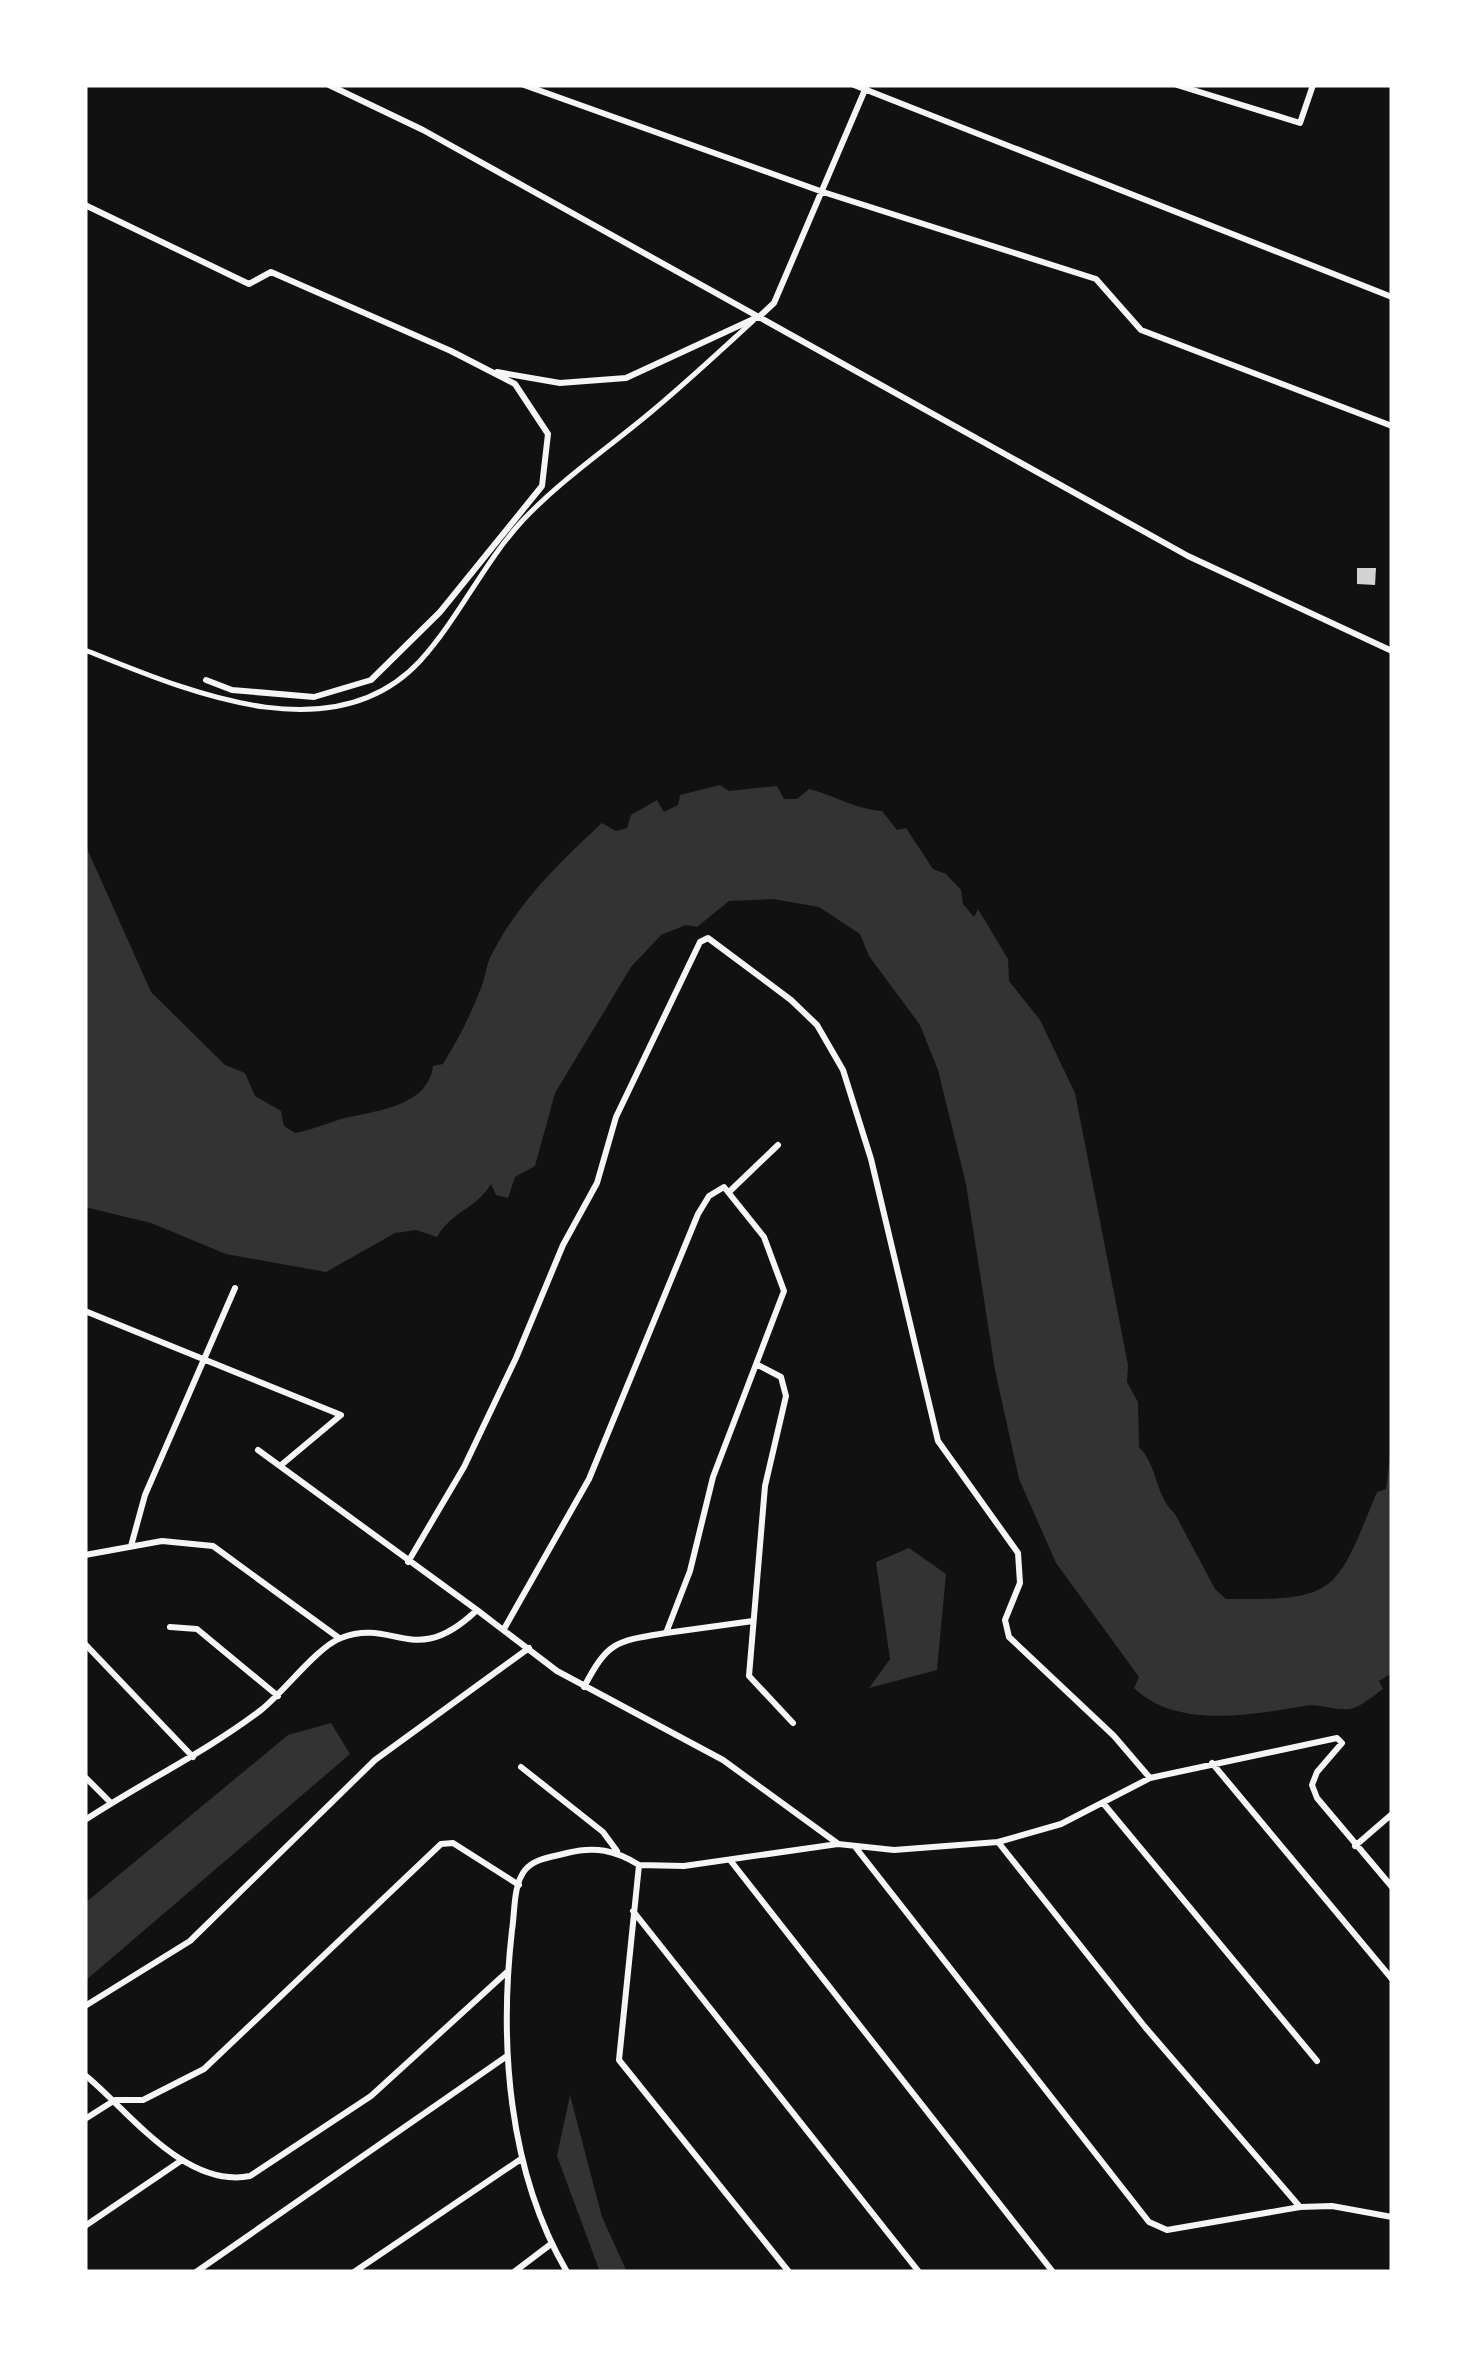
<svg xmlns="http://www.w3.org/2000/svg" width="1477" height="2357" font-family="Lato,sans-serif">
	<rect width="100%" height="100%" fill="#111"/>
	<path fill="#333" d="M 720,785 L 729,791 L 777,786 L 784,799 L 797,799 L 809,789 C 833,795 855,809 882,811 L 897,830 L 906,828 L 933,869 L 946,874 L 961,890 L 963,904 L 974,917 L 978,909 L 1008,959 L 1009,981 L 1040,1020 L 1075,1093 L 1128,1365 L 1127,1382 L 1138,1402 L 1139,1447 C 1158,1466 1155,1496 1175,1514 L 1215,1589 L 1226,1599 C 1338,1600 1335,1594 1377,1492 L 1386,1489 L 1392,1442 L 1392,1673 L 1379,1681 L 1383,1689 C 1374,1695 1361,1707 1350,1709 C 1335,1711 1319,1703 1304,1706 C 1251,1715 1176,1729 1134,1688 L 1139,1677 L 1056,1563 L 1019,1479 L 995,1370 L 966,1184 L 938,1070 L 920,1025 L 869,956 L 860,934 L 819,907 L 773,899 L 729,901 L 697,927 L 686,925 L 661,935 L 631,967 L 555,1093 L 535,1166 L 515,1177 L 508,1198 L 496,1195 L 491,1184 C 477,1208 451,1212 437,1237 L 416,1230 L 395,1233 L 326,1272 L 226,1254 L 151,1223 L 85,1207 L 85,844 L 151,992 L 225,1065 L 245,1073 L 255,1096 L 281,1111 L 284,1126 L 295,1133 C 312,1130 325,1124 341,1119 C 372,1111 428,1108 433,1066 L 443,1064 C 458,1040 471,1014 481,988 C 485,978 486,967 490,958 C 516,904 559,863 602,823 L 616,831 L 627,828 L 631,815 L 657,800 L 664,812 L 678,805 L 680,795 Z
		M 909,1548 L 946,1574 L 937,1670 L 869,1688 L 890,1659 L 876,1562 Z
		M 331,1723 L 350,1754 L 85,1981 L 85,1903 L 288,1735 Z
		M 570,2095 L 602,2217 L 627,2272 L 600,2272 L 557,2156 Z"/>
	<path fill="#d3d3d3" d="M 1357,568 L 1376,568 L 1375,585 L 1357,584 Z"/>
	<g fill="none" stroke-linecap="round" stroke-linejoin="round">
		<path stroke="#f5f5f5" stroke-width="5" d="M 85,650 C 183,689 332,756 420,661 C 459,618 484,562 523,520 C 562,479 608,448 651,412 C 686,383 719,352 753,321"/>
		<path stroke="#f5f5f5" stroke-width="6" d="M 329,85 L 423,130 L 1188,556 L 1392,651
			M 524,85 L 823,192 L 1096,279 L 1141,330 L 1392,426
			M 854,85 L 1392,297
			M 1177,85 L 1300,123 L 1313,85
			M 85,205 L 249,284 L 271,272 L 451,351 L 515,384 L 548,434 L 542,486 L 440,612 L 371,680 L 314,697 L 232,690 L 206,680
			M 497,372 L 560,383 L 626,378 L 760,316 L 774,303 L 867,85
			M 729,1192 L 778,1145
			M 85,1311 L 341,1415 L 280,1466
			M 758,1365 L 781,1377 L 786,1396 L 765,1486 L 749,1676 L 793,1723
			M 258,1450 L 477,1610
			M 131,1546 L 145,1495 L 235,1288
			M 85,1555 L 162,1541 L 213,1546 L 339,1638
			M 408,1562 L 464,1467 L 516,1358 L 563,1245 L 597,1183 L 616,1117 L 700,942 L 708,938 L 791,1000 L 817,1025 L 843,1070 L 871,1159 L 938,1441 L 1018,1553 L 1020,1583 L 1005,1620 L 1009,1637 L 1114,1736 L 1150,1778
			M 170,1627 L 197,1629 L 278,1696
			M 504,1629 L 589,1479 L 698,1214 L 709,1196 L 724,1187 L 764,1237 L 784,1291 L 713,1477 L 690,1571 L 666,1633 C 616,1641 608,1641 584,1687
			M 666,1633 L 753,1621
			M 85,1644 L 193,1757
			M 1212,1763 L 1392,1979
			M 521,1767 L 603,1832 L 617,1851
			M 85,1777 L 111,1803
			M 1103,1803 L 1317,2061
			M 85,1820 C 143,1782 206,1752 261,1710 C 284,1692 317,1647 341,1638 C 395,1617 414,1670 477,1610 L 557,1671 L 723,1760 L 837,1843
			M 998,1842 L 1145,2027 L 1300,2207
			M 1355,1846 L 1392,1814
			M 856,1848 L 1149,2222 L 1167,2230 L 1300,2207 L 1332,2206 L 1392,2217
			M 730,1860 L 1053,2272
			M 633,1911 L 919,2272
			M 85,2006 L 190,1941 L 375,1760 L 529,1648
			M 85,2075 C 129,2111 185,2189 250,2176 L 371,2096 L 507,1972
			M 85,2119 L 115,2100 L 143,2100 L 204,2069 L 441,1844 L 453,1843 L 519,1885
			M 85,2226 L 182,2160
			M 196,2272 L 507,2056
			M 354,2272 L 521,2159
			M 514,2272 L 551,2244
			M 567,2272 C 508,2171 499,2044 512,1930 C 515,1912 513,1885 525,1870 C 535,1858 553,1857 567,1853 C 595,1846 615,1850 639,1865
			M 789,2272 L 619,2060 L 639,1865 L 684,1866 L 838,1844 L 894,1850 L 998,1842 L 1061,1824 L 1150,1778 L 1337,1738 L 1342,1743 L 1317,1772 L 1312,1785 L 1317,1798 L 1392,1887"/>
	</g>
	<rect width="1477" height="2357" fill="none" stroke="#ffffff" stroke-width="175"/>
</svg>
